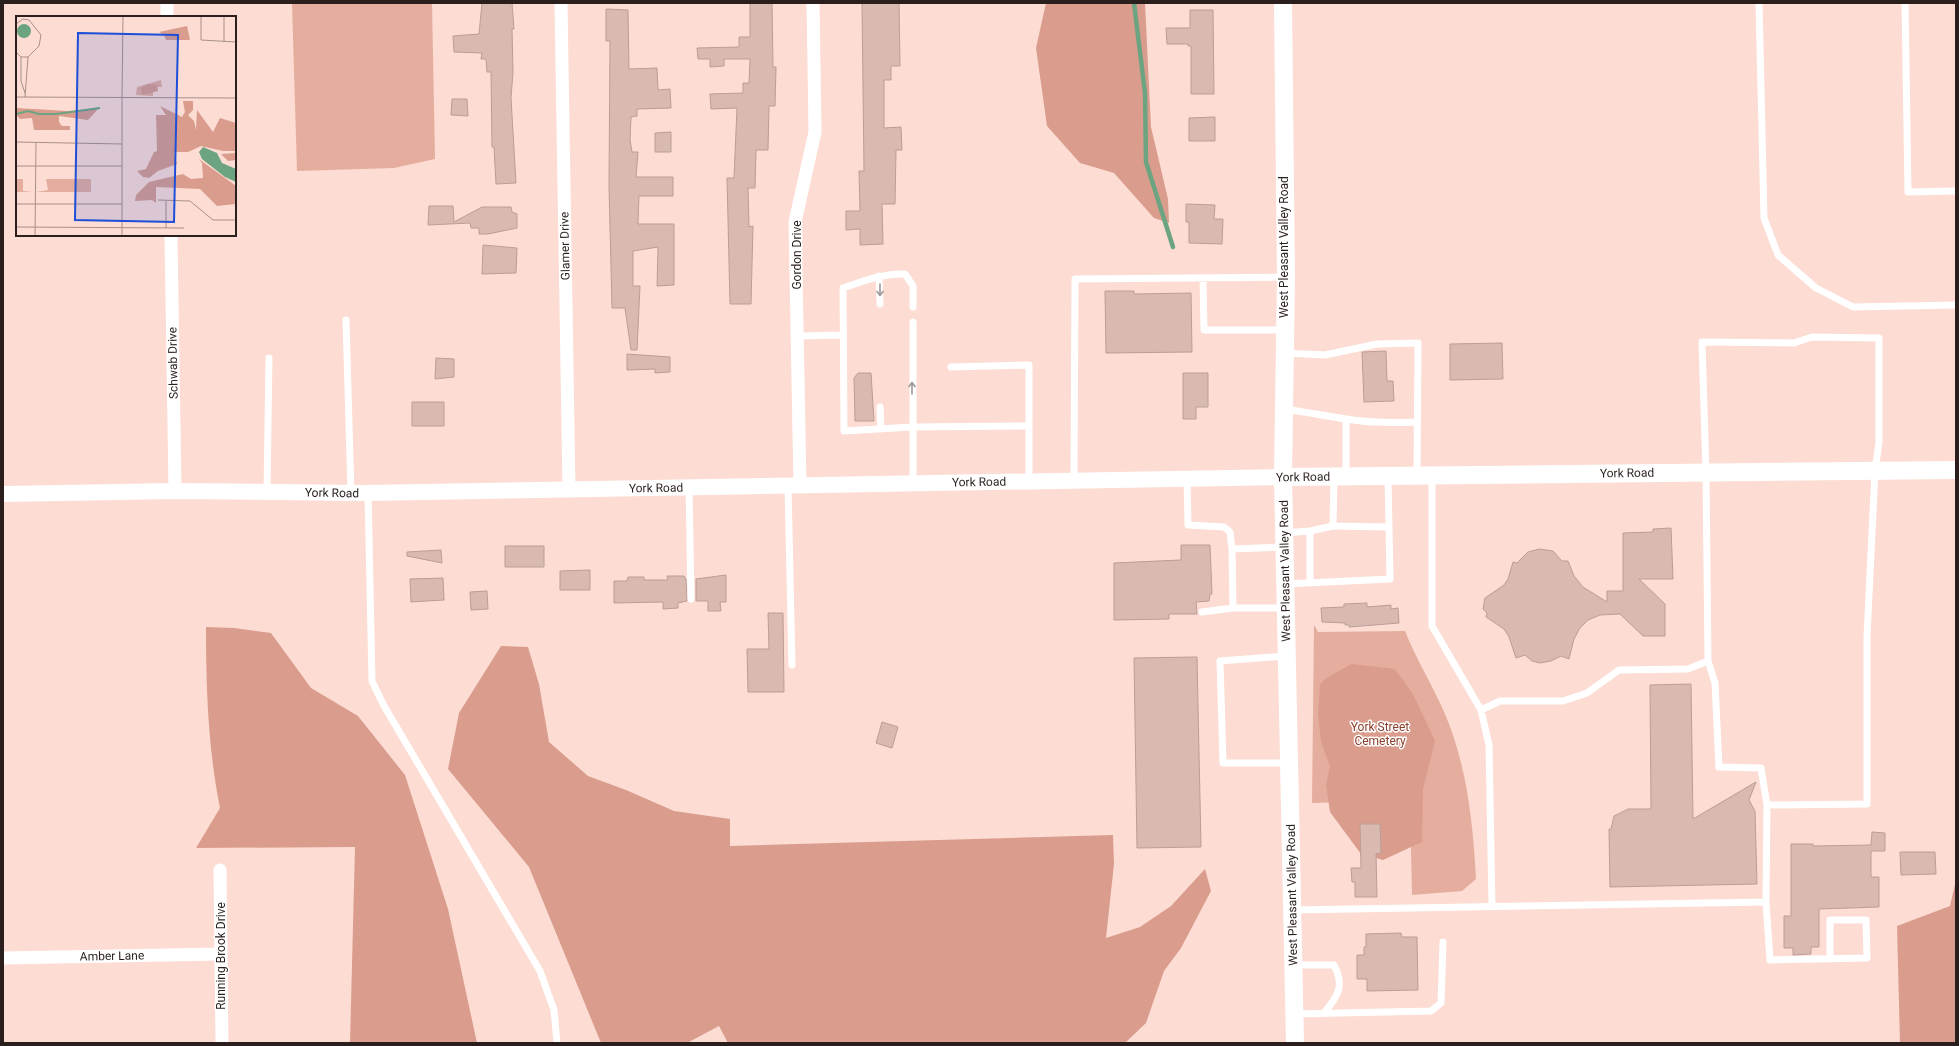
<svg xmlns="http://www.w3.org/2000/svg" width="1959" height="1046" font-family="Roboto,sans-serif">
	<rect width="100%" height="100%" fill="#fcdcd3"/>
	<path fill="#e5ad9e" d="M 292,3 L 432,3 L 435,159 L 394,168 L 297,171 Z
		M 1314,625 L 1318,632 L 1405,631 C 1416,659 1433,686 1445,714 C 1467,766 1473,823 1476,879 L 1462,891 L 1412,895 L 1410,800 L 1312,803 Z"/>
	<path fill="#da9d8d" d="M 1046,3 L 1145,3 L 1151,127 L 1168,199 L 1169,223 L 1154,218 L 1114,173 L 1080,163 L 1047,126 L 1036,48 Z
		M 206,627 L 234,628 L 271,633 L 311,688 L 358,716 L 405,775 L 448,909 L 477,1043 L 350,1043 L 355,847 L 196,848 L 220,808 C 208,749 206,687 206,627 Z
		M 501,646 L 528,647 L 539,684 L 549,742 L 588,776 L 626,790 L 674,811 L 730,819 L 730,846 L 1113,835 L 1114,864 L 1106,938 L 1140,927 L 1171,906 L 1205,869 L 1211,891 L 1181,948 L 1164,971 L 1146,1023 L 1125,1043 L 728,1043 L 719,1026 L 687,1043 L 601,1043 L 529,867 L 448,769 L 459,713 Z
		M 1351,664 L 1395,669 L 1413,694 L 1435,741 L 1423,789 L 1422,842 L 1383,860 L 1361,854 L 1330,812 L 1326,785 L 1330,766 L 1321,742 L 1318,713 L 1320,685 L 1325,679 Z
		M 1956,880 L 1956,1043 L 1900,1043 L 1897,926 L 1950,906 Z"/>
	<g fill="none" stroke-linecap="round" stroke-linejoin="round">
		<path stroke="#6ca482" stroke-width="4.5" d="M 1134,3 L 1145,93 L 1146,162 L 1173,247"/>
	</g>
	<path fill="#d8bab1" stroke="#bb9e96" d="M 482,3 L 512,3 L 514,29 L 512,29 L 513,72 L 511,98 L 516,183 L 496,184 L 494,147 L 492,147 L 491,72 L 487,72 L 486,59 L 481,59 L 482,53 L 454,52 L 453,36 L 479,34 Z
		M 750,3 L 772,3 L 773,67 L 776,67 L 775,106 L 769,106 L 768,150 L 756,150 L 755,188 L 748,188 L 749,227 L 753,226 L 751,304 L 730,304 L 727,178 L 734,178 L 737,108 L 711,109 L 710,94 L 743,93 L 743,83 L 749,83 L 750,59 L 724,59 L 724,66 L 710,67 L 710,59 L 698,59 L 697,48 L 739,47 L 739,37 L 750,37 Z
		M 862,3 L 899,3 L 900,66 L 891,66 L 891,80 L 884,80 L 884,128 L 901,127 L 902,150 L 896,150 L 895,204 L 882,204 L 883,244 L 860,245 L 860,229 L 846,230 L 846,211 L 860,211 L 859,171 L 864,171 Z
		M 606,9 L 628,10 L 629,69 L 657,68 L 658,90 L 670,89 L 671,108 L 637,109 L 637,116 L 631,117 L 630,140 L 632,152 L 638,152 L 636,177 L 673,177 L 673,196 L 639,196 L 638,224 L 674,224 L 674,285 L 657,286 L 658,247 L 633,251 L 633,286 L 640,286 L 637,350 L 631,350 L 625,308 L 612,308 L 609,186 L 610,41 L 606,41 Z
		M 1190,10 L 1213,10 L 1214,94 L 1191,94 L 1191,46 L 1188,46 L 1188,44 L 1167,44 L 1166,28 L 1190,28 Z
		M 452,99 L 467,99 L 468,116 L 451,115 Z
		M 1215,117 L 1215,141 L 1189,141 L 1189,118 Z
		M 671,132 L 671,152 L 655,152 L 655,133 Z
		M 1186,204 L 1215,205 L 1214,219 L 1223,219 L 1222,244 L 1189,243 L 1189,222 L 1186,222 Z
		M 429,206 L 453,206 L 454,222 L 482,207 L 511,207 L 512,212 L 517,214 L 517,228 L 488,234 L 479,234 L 479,228 L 471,228 L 470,223 L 428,225 Z
		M 483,245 L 517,248 L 516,273 L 482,274 Z
		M 1105,291 L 1134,291 L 1134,294 L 1191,293 L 1192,352 L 1106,353 Z
		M 1502,343 L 1503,379 L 1450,380 L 1450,344 Z
		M 1386,351 L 1387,381 L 1393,381 L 1394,401 L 1364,402 L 1362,352 Z
		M 627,354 L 670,357 L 670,372 L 655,373 L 655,369 L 627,370 Z
		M 436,358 L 454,359 L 454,377 L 435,379 Z
		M 858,373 L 871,373 L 874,421 L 855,421 L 854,378 Z
		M 1183,373 L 1208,373 L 1208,407 L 1196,407 L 1196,419 L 1183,419 Z
		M 412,402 L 444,402 L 444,426 L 412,426 Z
		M 1671,528 L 1673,579 L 1639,579 L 1665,604 L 1665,636 L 1643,636 L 1620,614 L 1600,615 L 1588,620 L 1580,628 L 1574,639 L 1569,659 L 1561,656 L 1551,661 L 1540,663 L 1532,661 L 1525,655 L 1516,658 L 1509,637 L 1504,629 L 1486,617 L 1487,613 L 1483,609 L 1485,598 L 1504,585 L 1508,579 L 1513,562 L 1517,563 L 1528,552 L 1539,549 L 1553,551 L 1562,561 L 1568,561 L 1574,576 L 1583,587 L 1607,602 L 1607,591 L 1623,591 L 1623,533 L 1653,532 L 1653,529 Z
		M 1181,545 L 1210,545 L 1212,594 L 1210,594 L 1209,601 L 1196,602 L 1197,614 L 1169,614 L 1169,619 L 1114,620 L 1114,563 L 1181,560 Z
		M 505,546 L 544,546 L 544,567 L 505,567 Z
		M 441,550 L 442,563 L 407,556 L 407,552 Z
		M 590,570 L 590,590 L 560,590 L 560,571 Z
		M 726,575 L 726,602 L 720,602 L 721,611 L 708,611 L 708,601 L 696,601 L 696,579 Z
		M 667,576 L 684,576 L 686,579 L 687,601 L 678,603 L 678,608 L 663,609 L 663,602 L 614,603 L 614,581 L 627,581 L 628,577 L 644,577 L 644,580 L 668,580 Z
		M 443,578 L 444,600 L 411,602 L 410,579 Z
		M 487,591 L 488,609 L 471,610 L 470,592 Z
		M 1367,603 L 1367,607 L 1391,605 L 1391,609 L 1398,608 L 1399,623 L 1349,627 L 1349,625 L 1345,625 L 1345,623 L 1322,622 L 1321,608 L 1344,607 L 1344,604 Z
		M 768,613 L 783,613 L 784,692 L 748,692 L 747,649 L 769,649 Z
		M 1197,657 L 1201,847 L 1137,848 L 1134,658 Z
		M 1691,684 L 1693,819 L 1756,782 L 1749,800 L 1755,811 L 1757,884 L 1610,887 L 1609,829 L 1611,829 L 1614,816 L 1628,809 L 1651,809 L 1650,685 Z
		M 882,722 L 898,727 L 892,748 L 876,743 Z
		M 1360,824 L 1380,824 L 1381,853 L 1376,854 L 1377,897 L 1355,897 L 1355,882 L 1352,882 L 1351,868 L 1361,868 Z
		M 1872,832 L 1885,833 L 1885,851 L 1871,851 L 1871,877 L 1879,877 L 1879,907 L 1819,909 L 1819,947 L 1811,947 L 1811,954 L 1793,955 L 1793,948 L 1784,948 L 1784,916 L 1791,916 L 1791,844 L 1813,844 L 1813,846 L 1871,845 Z
		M 1900,852 L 1935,852 L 1936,874 L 1901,875 Z
		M 1401,933 L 1402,937 L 1417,937 L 1418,990 L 1367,991 L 1367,979 L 1357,979 L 1357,955 L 1364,955 L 1364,947 L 1366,947 L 1366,934 Z"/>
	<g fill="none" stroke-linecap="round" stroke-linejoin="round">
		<path stroke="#fff" stroke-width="7" d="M 1759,3 L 1764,218 L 1778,255 L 1816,288 L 1853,307 L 1956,305
			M 1905,3 L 1908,192 L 1956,191
			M 879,276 L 880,304
			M 1203,278 L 1204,330 L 1284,330
			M 913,307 L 913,286 L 905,274 C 883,273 864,281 843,288 L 844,431 L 912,427 L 1029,426
			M 346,320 L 351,493
			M 913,322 L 913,483
			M 797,336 L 843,335
			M 1285,353 L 1325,355 L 1377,344 L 1418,343 L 1417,475
			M 951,367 L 1029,365 L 1029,481
			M 880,407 L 881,429
			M 1285,409 C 1305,412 1326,416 1346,419 C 1369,423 1394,423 1417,422
			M 1346,476 L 1346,419
			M 1432,476 L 1432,626 L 1481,710 L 1489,745 L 1492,907
			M 1334,477 L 1333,526 L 1389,527
			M 1187,479 L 1188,525 L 1224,527 L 1230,532 L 1232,549
			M 1074,480 L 1075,279 L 1286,277
			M 788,486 L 792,665
			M 689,487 L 691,599
			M 267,492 L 269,358
			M 368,493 L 372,681 L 383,704 L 540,971 L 554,1010 L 557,1043
			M 1310,531 L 1310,583
			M 1284,533 L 1310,531 L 1333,526
			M 1284,547 L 1232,549 L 1233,608 L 1285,608
			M 1286,584 L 1390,579 L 1388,476
			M 1202,612 L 1233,608
			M 1286,656 L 1220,661 L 1223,763 L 1289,763
			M 1481,710 L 1500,701 L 1563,701 L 1587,693 L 1619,670 L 1688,669 L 1708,661
			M 1767,805 L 1761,768 L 1719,767 L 1715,683 L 1708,661 L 1706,473 L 1702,342 L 1794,343 L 1812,337 L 1879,338 L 1879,442 L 1875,471 L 1867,636 L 1867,804 L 1767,805 L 1766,902 L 1770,960 L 1867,958 L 1866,920 L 1830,920 L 1830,959
			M 1293,910 L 1766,902
			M 1294,965 L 1334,965 C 1345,986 1338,996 1324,1013
			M 1295,1014 L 1431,1011 L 1441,1003 L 1443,942"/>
		<path stroke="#fff" stroke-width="13" d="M 167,3 L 167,17
			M 561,3 L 569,489
			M 171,235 L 175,491
			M 800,485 L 795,222 L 815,132 L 813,3
			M 220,870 L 222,1043
			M 3,958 L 220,954"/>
		<path stroke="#fff" stroke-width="16" d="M 3,494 L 175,491 L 365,493 L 1283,477"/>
		<path stroke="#fff" stroke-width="18" d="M 1283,3 L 1286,277 L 1283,477 L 1295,1043
			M 1283,477 L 1956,470"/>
	</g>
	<defs><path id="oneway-shaft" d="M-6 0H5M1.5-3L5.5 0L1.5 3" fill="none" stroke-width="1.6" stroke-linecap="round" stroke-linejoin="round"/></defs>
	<g stroke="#9f9a99">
		<use href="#oneway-shaft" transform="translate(880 290) rotate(90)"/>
		<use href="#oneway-shaft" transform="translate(912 388) rotate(-90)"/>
	</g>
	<g text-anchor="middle" stroke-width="3" stroke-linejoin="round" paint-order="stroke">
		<g font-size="12" fill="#2a1f1c" stroke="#fff">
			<text transform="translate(565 246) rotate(-91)" y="4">Glamer Drive</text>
			<text transform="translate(1284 247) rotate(-90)" y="4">West Pleasant Valley Road</text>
			<text transform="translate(797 255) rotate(-90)" y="4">Gordon Drive</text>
			<text transform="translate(173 363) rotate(-91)" y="4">Schwab Drive</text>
			<text transform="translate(1627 473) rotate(-1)" y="4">York Road</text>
			<text transform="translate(1303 477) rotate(-1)" y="4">York Road</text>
			<text transform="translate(979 482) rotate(-1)" y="4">York Road</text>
			<text transform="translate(656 488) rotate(-1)" y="4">York Road</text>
			<text transform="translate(332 493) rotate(1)" y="4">York Road</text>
			<text transform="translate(1285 571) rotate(-91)" y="4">West Pleasant Valley Road</text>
			<text transform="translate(1292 895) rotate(-91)" y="4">West Pleasant Valley Road</text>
			<text transform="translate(112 956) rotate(-1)" y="4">Amber Lane</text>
			<text transform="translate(221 956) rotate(-90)" y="4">Running Brook Drive</text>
		</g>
		<g font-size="12" fill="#883e2a" stroke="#fff">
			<text x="1380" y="731">York Street<tspan x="1380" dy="14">Cemetery</tspan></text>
		</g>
	</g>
	<g transform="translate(16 16)">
		<rect width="220" height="220" fill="#fcdcd3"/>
		<path d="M 145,64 L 146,71 L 137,71 L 137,80 L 120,79 L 121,71 ZM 0,163 L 7,163 L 7,175 L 17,176 L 0,176 ZM 30,163 L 75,163 L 75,176 L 20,176 L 32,174 Z" fill="#e5ad9e"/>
		<path d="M 171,10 L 174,24 L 150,24 L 148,19 L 143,16 ZM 132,68 L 141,69 L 142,75 L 126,79 L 125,72 ZM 167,85 L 177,85 L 177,94 L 172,99 L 178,105 L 180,114 L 181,94 L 197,116 L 204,102 L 220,107 L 220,135 L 207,135 L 185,130 L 172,136 L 160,136 L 158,137 L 161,148 L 142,155 L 133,162 L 127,161 L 121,155 L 130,153 L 138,136 L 141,135 L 140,99 L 150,99 L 144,90 L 166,101 L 169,96 ZM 0,92 L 52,95 L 82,93 L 72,104 L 43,100 L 43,106 L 46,110 L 54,110 L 54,114 L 18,114 L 16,102 L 4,103 L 0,99 ZM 220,137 L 220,144 L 212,145 L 205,138 ZM 183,143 L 220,170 L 220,188 L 201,190 L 184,173 L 140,171 L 140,187 L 136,184 L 119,185 L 120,179 L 133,166 L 167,158 L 175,163 L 187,162 L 186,147 Z" fill="#da9d8d"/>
		<path d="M1 15a7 7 0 1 1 14 0a7 7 0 1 1-14 0ZM 187,131 L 201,137 L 206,147 L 220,153 L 220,166 L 209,161 L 186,143 L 183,136 Z" fill="#6ca482"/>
		<path fill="none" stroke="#6ca482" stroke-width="2" d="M 0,98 L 12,95 L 23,98 L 40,98 L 84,92"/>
		<path fill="none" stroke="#a8908a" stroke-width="1" d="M 185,0 L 185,24 L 220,26M 0,8 L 7,3 L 13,4 L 25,19 L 23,30 L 12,41 L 5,41 L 0,36M 208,26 L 208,0M 5,41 L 5,65 L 9,77M 0,81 L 220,82M 9,81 L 12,41M 106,82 L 107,0M 0,126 L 106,128M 0,150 L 106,150M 142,184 L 174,185 L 197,204 L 220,204M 150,185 L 150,212M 0,188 L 106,188M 0,211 L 168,212M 19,220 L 20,126M 106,220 L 106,82"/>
		<path fill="#1d4ed8" fill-opacity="0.15" stroke="#1d4ed8" stroke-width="2" d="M 62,17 L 162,19 L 158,206 L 59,204 Z"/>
		<rect width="220" height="220" fill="none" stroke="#2a1f1c" stroke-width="2"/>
	</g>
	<rect width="1959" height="1046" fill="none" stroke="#2a1f1c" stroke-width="8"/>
</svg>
